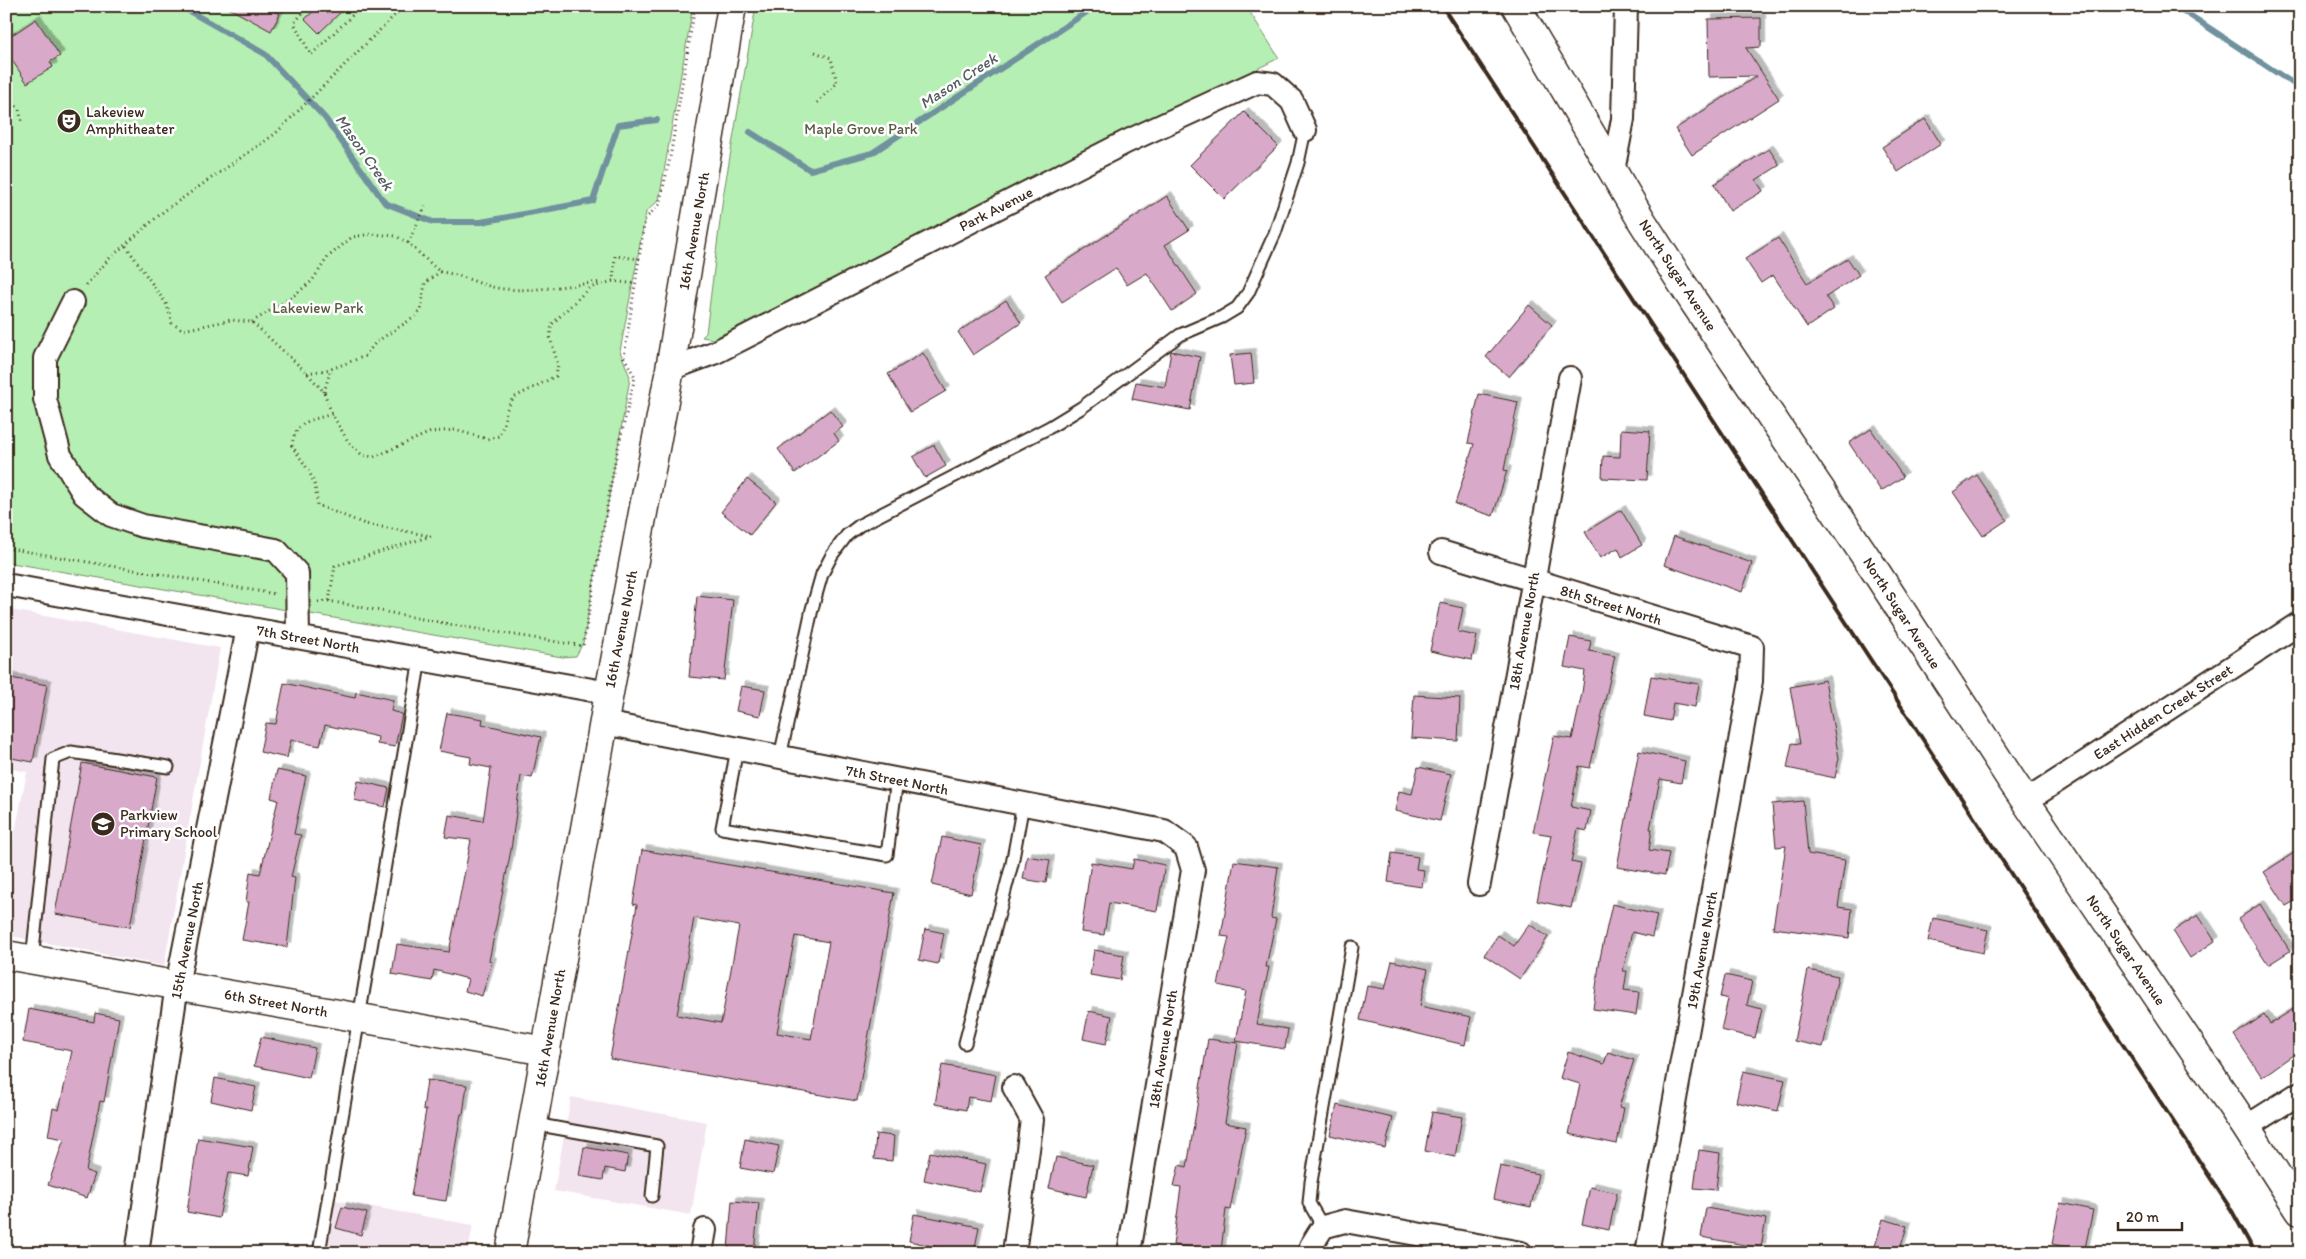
<svg xmlns="http://www.w3.org/2000/svg" width="2306" height="1259" font-family="Itim,sans-serif">
	<defs>
		<filter id="shadow"><feDropShadow dx="4.5" dy="-4.5" stdDeviation="0" flood-color="#0004"/></filter>
	</defs>
	<rect width="100%" height="100%" fill="#fff"/>
	<filter id="ink" filterUnits="userSpaceOnUse"><feTurbulence type="fractalNoise" baseFrequency=".02" numOctaves="2"/><feDisplacementMap in="SourceGraphic" scale="10" xChannelSelector="R" yChannelSelector="G"/><feConvolveMatrix kernelMatrix="1 2 1 2 8 2 1 2 1" color-interpolation-filters="sRGB"/></filter>
	<g filter="url(#ink)">
		<path fill="#f3e5ef" d="M 6,609 L 220,648 L 164,966 L 6,935 L 6,877 L 27,772 L 6,768 Z
			M 571,1097 L 707,1122 L 691,1215 L 554,1191 Z
			M 335,1200 L 473,1225 L 468,1253 L 326,1253 Z"/>
		<path fill="#b6efb3" stroke="#788c68" d="M 6,6 L 693,6 L 659,200 L 646,212 L 620,351 L 630,377 L 629,384 L 583,643 L 576,656 L 562,657 L 6,562 Z
			M 756,6 L 1246,6 L 1279,58 L 713,339 L 702,337 L 706,333 L 723,197 Z"/>
		<g fill="none" stroke-linecap="round" stroke-linejoin="round">
			<path stroke="#6f919e" stroke-width="6" d="M 180,6 L 265,54 L 325,118 L 385,203 L 433,222 L 481,222 L 593,201 L 618,125 L 657,120
				M 2176,6 L 2300,88
				M 750,132 L 810,170 L 872,153 L 1096,6"/>
		</g>
		<path fill="#d8a9c9" stroke="#3b2a1e" fill-rule="evenodd" filter="url(#shadow)" d="M 225,6 L 266,6 L 280,14 L 271,31 Z
			M 319,6 L 347,6 L 319,33 L 305,19 Z
			M 1761,18 L 1761,47 L 1746,48 L 1779,99 L 1692,155 L 1675,129 L 1757,76 L 1709,77 L 1708,19 Z
			M 36,19 L 60,56 L 50,62 L 53,67 L 27,83 L 6,51 L 6,39 Z
			M 1244,112 L 1278,146 L 1224,199 L 1190,165 Z
			M 1925,119 L 1941,144 L 1898,172 L 1882,147 Z
			M 1769,149 L 1780,165 L 1756,180 L 1763,191 L 1730,211 L 1714,184 Z
			M 1167,196 L 1189,230 L 1165,245 L 1197,294 L 1172,311 L 1147,273 L 1127,285 L 1116,268 L 1062,302 L 1045,275 Z
			M 1778,238 L 1807,283 L 1848,259 L 1859,275 L 1826,297 L 1834,309 L 1807,327 L 1773,275 L 1761,283 L 1745,259 Z
			M 1006,300 L 1021,323 L 973,355 L 958,332 Z
			M 1529,305 L 1552,325 L 1509,377 L 1486,357 Z
			M 1171,351 L 1200,357 L 1190,410 L 1132,399 L 1136,382 L 1165,387 Z
			M 923,353 L 946,391 L 910,412 L 888,374 Z
			M 1251,353 L 1254,383 L 1234,385 L 1230,355 Z
			M 1479,394 L 1518,402 L 1504,470 L 1507,471 L 1493,516 L 1455,504 L 1474,444 L 1468,443 Z
			M 830,410 L 843,427 L 834,433 L 839,441 L 795,473 L 778,449 Z
			M 1621,429 L 1650,431 L 1647,480 L 1602,478 L 1603,456 L 1620,457 Z
			M 1871,429 L 1903,477 L 1881,491 L 1849,443 Z
			M 934,445 L 946,466 L 925,478 L 913,457 Z
			M 1977,475 L 2007,520 L 1983,536 L 1953,492 Z
			M 747,479 L 776,502 L 750,535 L 721,512 Z
			M 1621,510 L 1642,545 L 1622,557 L 1618,548 L 1600,558 L 1585,532 Z
			M 1674,536 L 1752,563 L 1742,592 L 1664,565 Z
			M 697,596 L 733,600 L 724,680 L 689,677 Z
			M 1440,603 L 1463,608 L 1458,632 L 1477,636 L 1472,660 L 1430,651 Z
			M 1570,637 L 1591,641 L 1589,651 L 1615,656 L 1590,768 L 1579,766 L 1571,807 L 1591,811 L 1587,831 L 1578,829 L 1571,862 L 1581,864 L 1571,908 L 1537,901 L 1551,835 L 1533,832 L 1554,736 L 1572,739 L 1582,693 L 1585,671 L 1564,667 Z
			M 1651,676 L 1699,684 L 1695,707 L 1673,703 L 1670,721 L 1644,716 Z
			M 6,677 L 47,685 L 33,762 L 6,757 Z
			M 1825,680 L 1839,758 L 1835,778 L 1787,768 L 1792,743 L 1800,744 L 1790,687 Z
			M 284,683 L 355,698 L 356,692 L 393,700 L 391,711 L 402,714 L 395,747 L 377,744 L 378,737 L 325,725 L 320,746 L 291,740 L 287,758 L 260,752 L 266,723 L 276,724 Z
			M 741,686 L 765,690 L 760,716 L 736,711 Z
			M 1414,695 L 1460,698 L 1458,741 L 1411,738 Z
			M 447,713 L 483,719 L 482,724 L 541,737 L 532,778 L 521,776 L 511,850 L 489,961 L 492,962 L 482,996 L 465,991 L 468,979 L 434,970 L 432,981 L 392,974 L 397,944 L 449,952 L 471,840 L 445,837 L 449,815 L 483,821 L 491,768 L 470,764 L 471,757 L 439,751 Z
			M 1639,751 L 1685,761 L 1681,783 L 1660,779 L 1650,829 L 1652,829 L 1649,850 L 1669,853 L 1665,875 L 1617,867 Z
			M 82,763 L 157,777 L 130,927 L 55,914 Z
			M 1418,767 L 1451,774 L 1440,821 L 1395,811 L 1399,791 L 1412,794 Z
			M 277,770 L 306,776 L 294,834 L 301,835 L 291,877 L 295,878 L 287,947 L 242,940 L 249,902 L 246,902 L 250,872 L 260,874 L 278,800 L 271,798 Z
			M 358,781 L 389,788 L 385,807 L 354,800 Z
			M 1803,801 L 1808,854 L 1845,860 L 1838,907 L 1852,909 L 1849,938 L 1773,928 L 1786,846 L 1776,847 L 1772,804 Z
			M 942,837 L 981,845 L 971,894 L 932,885 Z
			M 2300,849 L 2300,898 L 2286,906 L 2264,872 Z
			M 642,850 L 894,893 L 857,1101 L 610,1059 L 637,905 L 633,904 ZM 694,918 L 739,926 L 721,1023 L 677,1015 ZM 795,936 L 829,942 L 811,1039 L 777,1033 Z
			M 1392,853 L 1418,857 L 1416,869 L 1424,870 L 1422,887 L 1388,882 Z
			M 1027,856 L 1050,860 L 1046,883 L 1023,879 Z
			M 1134,859 L 1165,865 L 1157,911 L 1109,903 L 1104,935 L 1081,932 L 1091,862 L 1132,869 Z
			M 1234,861 L 1278,867 L 1271,918 L 1276,919 L 1266,967 L 1269,967 L 1257,1024 L 1288,1029 L 1285,1049 L 1236,1041 L 1246,991 L 1218,985 L 1229,937 L 1221,936 Z
			M 1612,904 L 1657,915 L 1652,937 L 1632,932 L 1623,971 L 1627,971 L 1624,990 L 1639,992 L 1636,1015 L 1593,1009 L 1600,958 Z
			M 2260,904 L 2290,951 L 2268,965 L 2238,919 Z
			M 2198,915 L 2215,941 L 2190,958 L 2173,931 Z
			M 1933,918 L 1988,930 L 1983,953 L 1928,941 Z
			M 1529,924 L 1548,937 L 1520,979 L 1484,955 L 1498,935 L 1514,946 Z
			M 925,929 L 944,933 L 938,964 L 919,960 Z
			M 1094,950 L 1124,955 L 1120,980 L 1090,975 Z
			M 1392,961 L 1428,969 L 1420,1006 L 1471,1017 L 1465,1045 L 1360,1020 L 1367,986 L 1385,989 Z
			M 1808,970 L 1838,976 L 1823,1047 L 1794,1041 Z
			M 1725,975 L 1752,981 L 1747,1005 L 1762,1009 L 1755,1038 L 1721,1030 L 1728,999 L 1720,997 Z
			M 2300,1005 L 2300,1050 L 2262,1077 L 2234,1035 L 2264,1015 L 2270,1024 Z
			M 29,1009 L 94,1022 L 95,1013 L 119,1018 L 104,1102 L 100,1101 L 86,1171 L 95,1174 L 87,1198 L 48,1185 L 64,1139 L 48,1136 L 53,1108 L 59,1110 L 72,1051 L 23,1042 Z
			M 1089,1011 L 1112,1016 L 1106,1044 L 1083,1039 Z
			M 261,1037 L 315,1048 L 309,1078 L 254,1066 Z
			M 1208,1039 L 1238,1043 L 1225,1123 L 1246,1127 L 1230,1210 L 1226,1209 L 1221,1251 L 1173,1245 L 1181,1187 L 1174,1186 L 1179,1165 L 1187,1167 Z
			M 1568,1052 L 1604,1064 L 1608,1052 L 1634,1060 L 1619,1107 L 1624,1108 L 1617,1144 L 1569,1134 L 1580,1084 L 1560,1078 Z
			M 942,1065 L 996,1075 L 991,1101 L 968,1097 L 966,1110 L 935,1104 Z
			M 1743,1071 L 1785,1080 L 1778,1111 L 1736,1102 Z
			M 215,1078 L 256,1087 L 251,1110 L 211,1101 Z
			M 427,1080 L 467,1085 L 463,1114 L 461,1114 L 446,1201 L 411,1196 L 426,1110 L 423,1109 Z
			M 1337,1105 L 1393,1118 L 1385,1148 L 1330,1135 Z
			M 1432,1112 L 1462,1117 L 1455,1157 L 1425,1151 Z
			M 876,1134 L 894,1136 L 892,1161 L 874,1159 Z
			M 198,1138 L 253,1147 L 248,1176 L 228,1173 L 219,1218 L 187,1212 Z
			M 745,1139 L 779,1146 L 773,1174 L 740,1168 Z
			M 584,1147 L 628,1155 L 625,1172 L 605,1168 L 603,1180 L 579,1176 Z
			M 1699,1150 L 1720,1153 L 1716,1190 L 1694,1188 Z
			M 930,1152 L 986,1164 L 980,1192 L 924,1180 Z
			M 1056,1157 L 1093,1165 L 1086,1197 L 1049,1188 Z
			M 1500,1166 L 1538,1174 L 1531,1207 L 1493,1199 Z
			M 1590,1187 L 1617,1193 L 1609,1230 L 1582,1224 Z
			M 732,1201 L 759,1203 L 754,1252 L 728,1249 Z
			M 2060,1203 L 2093,1210 L 2084,1253 L 2065,1253 L 2066,1247 L 2052,1244 Z
			M 342,1207 L 367,1213 L 361,1235 L 336,1228 Z
			M 1706,1208 L 1766,1219 L 1761,1248 L 1701,1237 Z
			M 914,1214 L 979,1227 L 974,1253 L 964,1253 L 909,1241 Z
			M 1883,1219 L 1907,1226 L 1899,1253 L 1873,1253 Z"/>
		<g fill="none" stroke-linecap="round" stroke-linejoin="round">
			<defs>
				<path id="service" d="M 737,749 L 722,828 L 887,855 L 897,779
					M 780,757 L 812,609 L 822,574 L 832,555 L 847,535 L 860,525 L 1050,427 L 1081,408 L 1180,335 L 1222,317 L 1237,308 L 1248,293 L 1275,233 L 1298,163 L 1305,130
					M 32,960 L 53,759 L 71,752 L 168,767
					M 965,1043 L 1012,864 L 1023,804
					M 534,1124 L 657,1146 L 652,1196
					M 1323,1227 L 1309,1203 L 1311,1182 L 1352,947
					M 319,1253 L 420,659"/>
				<path id="minor" d="M 1613,171 L 1623,119 L 1626,6
					M 73,302 L 45,358 L 45,399 L 60,455 L 84,494 L 111,515 L 143,526 L 276,550 L 297,573 L 298,637
					M 670,369 L 716,352 L 1126,142 L 1257,82 L 1273,84 L 1292,101 L 1305,130
					M 1441,552 L 1752,647 L 1751,681 L 1647,1253
					M 6,585 L 609,693
					M 604,723 L 1164,831 L 1186,847 L 1193,870 L 1129,1253
					M 2026,801 L 2300,623
					M 1479,884 L 1570,378
					M 1014,1087 L 1032,1120 L 1014,1253
					M 2246,1127 L 2300,1093
					M 137,1253 L 177,985 L 248,628
					M 701,1253 L 705,1230
					M 1310,1253 L 1311,1246 L 1323,1227 L 1345,1221 L 1521,1253"/>
				<path id="tertiary" d="M 1516,6 L 1642,221 L 1694,302 L 1878,575 L 2012,781 L 2246,1127 L 2300,1211
					M 6,955 L 546,1051"/>
				<path id="secondary" d="M 510,1253 L 609,693 L 670,369 L 732,6"/>
			</defs>
			<use href="#service" stroke="#3b2a1e" stroke-width="15"/>
			<use href="#minor" stroke="#3b2a1e" stroke-width="26"/>
			<use href="#tertiary" stroke="#3b2a1e" stroke-width="31"/>
			<use href="#secondary" stroke="#3b2a1e" stroke-width="31"/>
			<path stroke="#3b2a1e" stroke-width="3" stroke-dasharray="1 4" stroke-linecap="butt" d="M 309,6 L 294,23 L 311,55 L 362,6
				M 815,52 L 831,58 L 837,83 L 817,103
				M 6,95 L 19,109 L 22,122
				M 408,243 L 426,205
				M 126,246 L 167,305 L 172,323 L 183,330 L 231,320 L 252,322 L 307,373 L 324,392 L 332,414
				M 612,281 L 637,284
				M 86,285 L 110,258 L 164,211 L 275,134 L 404,6
				M 252,322 L 292,297 L 312,281 L 328,257 L 352,237 L 372,234 L 396,236 L 408,243 L 440,272
				M 307,373 L 331,369 L 365,356 L 376,342 L 413,318 L 421,311 L 425,283 L 440,272 C 463,274 482,287 504,289 C 539,292 572,284 606,282
				M 324,392 L 331,369
				M 6,548 L 275,594
				M 329,601 L 335,566 L 431,536 L 365,524 L 317,505 C 317,478 306,467 292,446 C 295,420 310,421 332,414 L 349,443 L 362,455 L 374,457 L 431,432 L 455,430 L 487,439 L 499,436 L 504,424 L 506,411 L 513,398 L 556,376 L 558,365 L 550,337 L 552,324 L 589,288 L 613,281 L 615,256 L 640,259
				M 318,602 L 329,601 L 459,626 L 583,646 L 615,461 L 635,377 L 624,357 L 645,219 L 659,205 L 670,158 L 695,6"/>
			<use href="#service" stroke="#fff" stroke-width="11"/>
			<use href="#minor" stroke="#fff" stroke-width="22"/>
			<use href="#tertiary" stroke="#fff" stroke-width="28"/>
			<use href="#secondary" stroke="#fff" stroke-width="28"/>
			<path stroke="#3b2a1e" stroke-width="4" d="M 1442,6 L 2232,1211 L 2255,1253"/>
		</g>
	</g>
	<defs>
		<symbol id="theatre-disc" viewBox="-11 -11 22 22"><circle r="9.5" fill="#3b2a1e" stroke="#fff"/><path d="M-5-5.5Q0-4 5-5.5V0Q5 5 0 6Q-5 5-5 0ZM-3.3-2.5H-1v1.5H-3.3ZM1-2.5H3.3v1.5H1ZM-2.8 1Q0 5.5 2.8 1Z" fill="#fff"/></symbol>
		<symbol id="school-disc" viewBox="-11 -11 22 22"><circle r="9.5" fill="#3b2a1e" stroke="#fff"/><path d="M0-5L7-2L0 1L-7-2ZM-4 1L0 2.5L4 1V4Q0 6-4 4Z" fill="#fff"/></symbol>
	</defs>
	<g fill-rule="evenodd">
		<use href="#theatre-disc" x="55" y="107" width="28" height="28"/>
		<use href="#school-disc" x="89" y="810" width="28" height="28"/>
	</g>
	<g text-anchor="middle" stroke-width="5" stroke-linejoin="round" paint-order="stroke">
		<g font-size="15" fill="#3b2a1e" stroke="#fff" text-anchor="start">
			<text x="86" y="117">Lakeview<tspan x="86" dy="17">Amphitheater</tspan></text>
			<text x="120" y="820">Parkview<tspan x="120" dy="17">Primary School</tspan></text>
		</g>
		<g font-size="15" fill="#5a5b43" stroke="#fff">
			<text x="861" y="134">Maple Grove Park</text>
			<text x="318" y="313">Lakeview Park</text>
		</g>
		<g font-size="15" fill="#3b2a1e" stroke="#fff">
			<text transform="translate(996 209) rotate(-27)" y="5">Park Avenue</text>
			<text transform="translate(694 231) rotate(-80)" y="5">16th Avenue North</text>
			<text transform="translate(1678 275) rotate(57)" y="5">North Sugar Avenue</text>
			<text transform="translate(1611 605) rotate(17)" y="5">8th Street North</text>
			<text transform="translate(1902 613) rotate(57)" y="5">North Sugar Avenue</text>
			<text transform="translate(621 629) rotate(-79)" y="5">16th Avenue North</text>
			<text transform="translate(1524 631) rotate(-80)" y="5">18th Avenue North</text>
			<text transform="translate(308 639) rotate(10)" y="5">7th Street North</text>
			<text transform="translate(2163 712) rotate(-33)" y="5">East Hidden Creek Street</text>
			<text transform="translate(897 780) rotate(11)" y="5">7th Street North</text>
			<text transform="translate(187 940) rotate(-79)" y="5">15th Avenue North</text>
			<text transform="translate(1702 950) rotate(-80)" y="5">19th Avenue North</text>
			<text transform="translate(2126 950) rotate(56)" y="5">North Sugar Avenue</text>
			<text transform="translate(276 1003) rotate(10)" y="5">6th Street North</text>
			<text transform="translate(550 1028) rotate(-80)" y="5">16th Avenue North</text>
			<text transform="translate(1163 1049) rotate(-81)" y="5">18th Avenue North</text>
		</g>
		<g font-size="16" font-style="italic" fill="#555d5e" stroke="#fff">
			<text transform="translate(958 80) rotate(-33)" y="6">Mason Creek</text>
			<text transform="translate(365 152) rotate(55)" y="6">Mason Creek</text>
		</g>
	</g>
	<rect width="2306" height="1259" fill="none" stroke="#fff" stroke-width="25"/>
	<rect x="12" y="12" width="2281" height="1234" fill="none" stroke="#3b2a1e" stroke-width="2" filter="url(#ink)"/>
	<path d="M2118 1222v8h64v-8" fill="none" stroke="#3b2a1e" stroke-width="2.5"/>
	<text x="2126" y="1222" font-size="15" fill="#3b2a1e" stroke="#ffffff" stroke-width="4" paint-order="stroke">20 m</text>
</svg>
